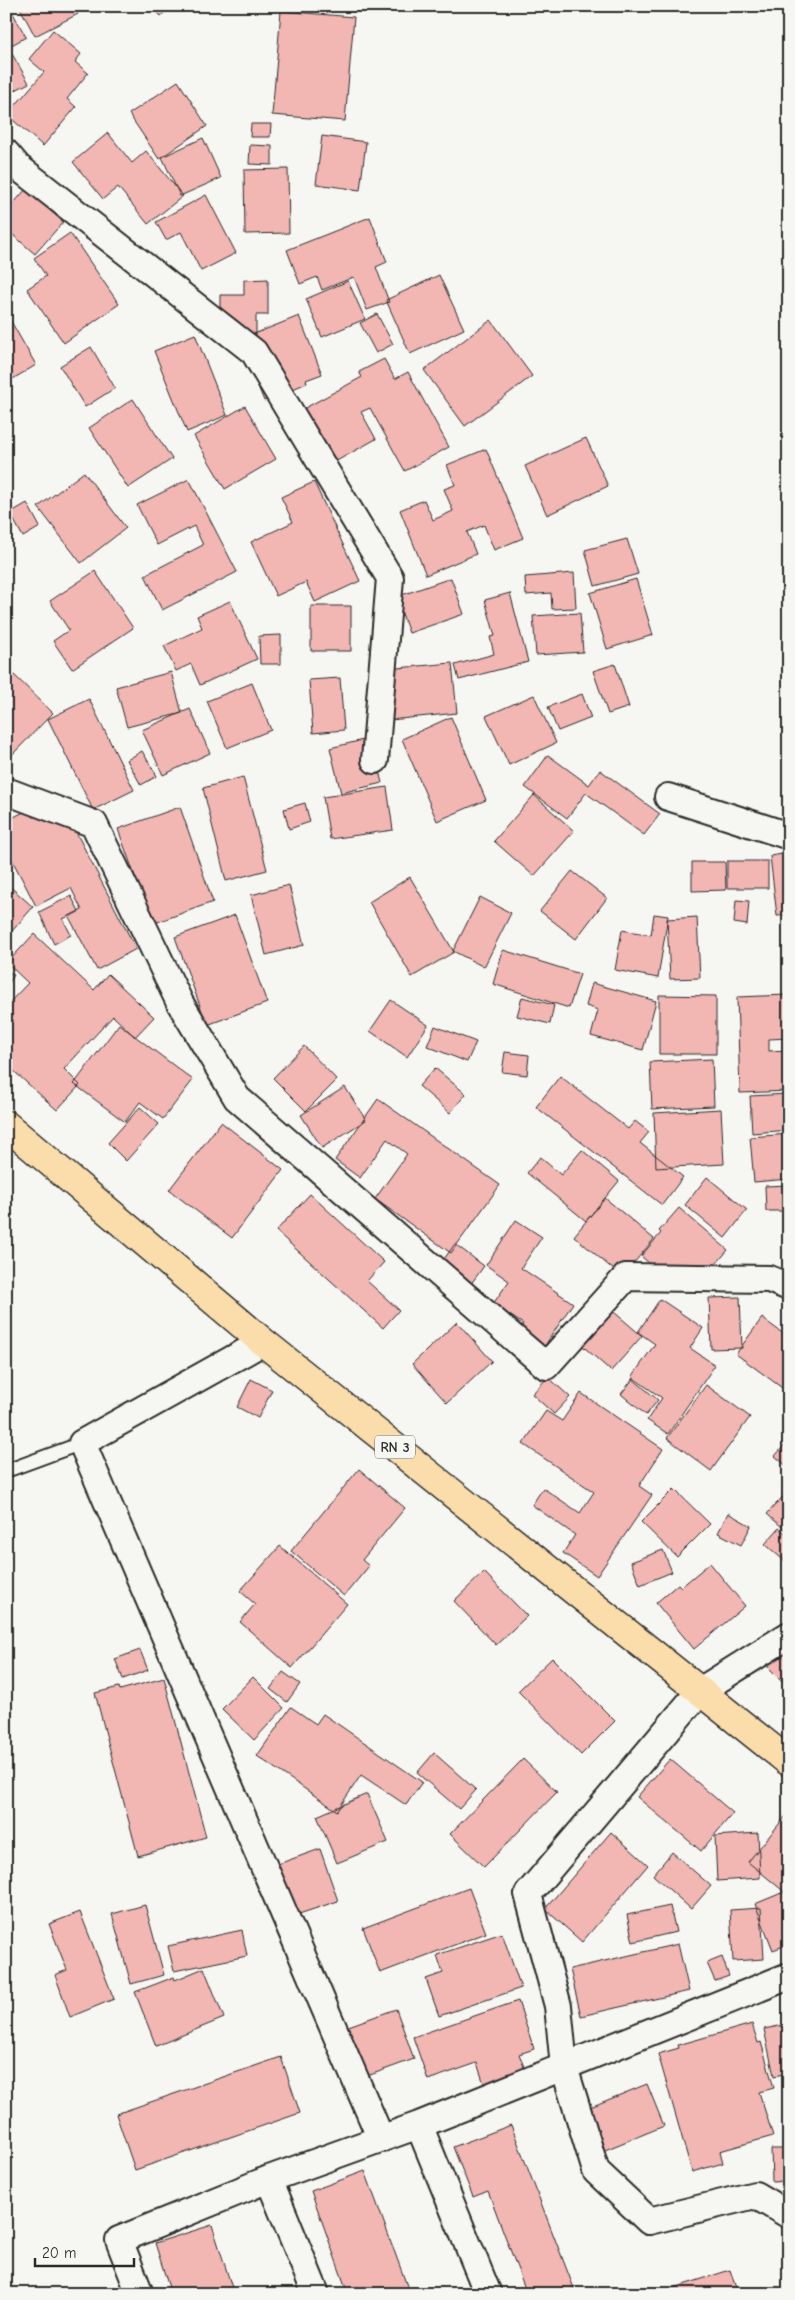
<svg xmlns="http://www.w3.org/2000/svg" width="795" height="2300" font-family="'Comic Neue',sans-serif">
	<rect width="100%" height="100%" fill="#f6f6f2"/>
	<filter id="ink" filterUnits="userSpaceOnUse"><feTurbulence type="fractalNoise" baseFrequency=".02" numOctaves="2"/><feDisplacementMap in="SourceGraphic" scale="10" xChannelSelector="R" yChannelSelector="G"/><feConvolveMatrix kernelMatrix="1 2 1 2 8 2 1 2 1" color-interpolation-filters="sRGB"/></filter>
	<g filter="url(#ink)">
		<path fill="#f2b6b3" stroke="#2b2b2b" d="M 6,6 L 9,6 L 26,37 L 8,47 L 29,83 L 6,95 Z
			M 19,6 L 74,6 L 78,14 L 35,36 Z
			M 151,6 L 170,6 L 161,16 Z
			M 281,11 L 354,17 L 345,121 L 272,115 Z
			M 53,30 L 81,54 L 75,62 L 88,73 L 67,99 L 76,107 L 43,146 L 7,115 L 44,72 L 29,59 Z
			M 178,81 L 207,126 L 159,159 L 129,114 Z
			M 251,124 L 271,124 L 270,137 L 250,137 Z
			M 108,133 L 132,163 L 146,151 L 183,196 L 148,224 L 118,187 L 103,199 L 73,162 Z
			M 322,136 L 366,142 L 360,190 L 316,184 Z
			M 203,138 L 221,178 L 180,196 L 162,157 Z
			M 250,145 L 272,146 L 272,165 L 249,164 Z
			M 288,169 L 289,233 L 245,234 L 244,170 Z
			M 26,189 L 63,222 L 35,254 L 6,229 L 6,212 Z
			M 206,195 L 236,253 L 201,271 L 181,232 L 166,240 L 156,222 Z
			M 370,217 L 387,262 L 376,267 L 389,302 L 367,310 L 354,277 L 322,290 L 317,277 L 300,284 L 287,250 Z
			M 70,233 L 119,304 L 64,343 L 27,289 L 46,276 L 34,258 Z
			M 439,275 L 464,329 L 410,354 L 386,300 Z
			M 268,279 L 268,315 L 256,315 L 256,335 L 220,335 L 220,295 L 244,295 L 244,280 Z
			M 348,281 L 365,319 L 322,337 L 306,299 Z
			M 377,314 L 393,344 L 376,353 L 360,323 Z
			M 299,316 L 322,374 L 306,380 L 307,383 L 264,401 L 239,340 Z
			M 9,318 L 36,365 L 6,383 L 6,320 Z
			M 491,320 L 532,376 L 465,426 L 424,370 Z
			M 195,334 L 227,415 L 187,432 L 154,351 Z
			M 91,347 L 115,388 L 85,407 L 60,366 Z
			M 384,359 L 395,379 L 408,372 L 449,447 L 405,471 L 370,408 L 361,412 L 376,439 L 324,468 L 294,414 L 362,377 L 359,372 Z
			M 133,399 L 172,459 L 128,488 L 89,428 Z
			M 245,406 L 276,459 L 225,489 L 194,436 Z
			M 586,438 L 608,486 L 547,515 L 525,466 Z
			M 486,449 L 523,538 L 494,550 L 484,525 L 467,532 L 476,554 L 426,575 L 400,510 L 424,500 L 433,520 L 453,511 L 444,489 L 455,485 L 447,465 Z
			M 84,472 L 126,528 L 81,563 L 38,507 Z
			M 189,479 L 237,572 L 162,610 L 145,575 L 203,545 L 194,526 L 157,545 L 137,505 Z
			M 314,482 L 360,581 L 315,602 L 306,582 L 276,596 L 251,542 L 293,522 L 281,497 Z
			M 27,503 L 40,527 L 23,537 L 10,513 Z
			M 627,539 L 638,574 L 595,586 L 585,550 Z
			M 95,571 L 133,628 L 72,669 L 53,641 L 69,630 L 50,601 Z
			M 574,573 L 576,608 L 552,609 L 551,593 L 526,595 L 525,577 Z
			M 451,578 L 464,614 L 409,633 L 396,597 Z
			M 636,579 L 653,635 L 607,649 L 590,593 Z
			M 510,593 L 528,662 L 459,680 L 455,665 L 494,654 L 490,637 L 495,636 L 485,600 Z
			M 230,601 L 257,659 L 200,685 L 191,664 L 176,671 L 164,646 L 202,628 L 197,616 Z
			M 311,606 L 351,606 L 351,651 L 311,651 Z
			M 580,613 L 583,652 L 536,655 L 533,616 Z
			M 281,635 L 281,664 L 260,664 L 259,636 Z
			M 452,663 L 457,713 L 390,720 L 386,669 Z
			M 615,664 L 629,707 L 608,714 L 593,671 Z
			M 6,667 L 53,713 L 6,761 Z
			M 171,672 L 182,713 L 127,727 L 116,687 Z
			M 340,678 L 344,730 L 313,733 L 309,680 Z
			M 252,683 L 271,730 L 227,748 L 207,701 Z
			M 582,694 L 591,718 L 558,731 L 548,707 Z
			M 534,695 L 556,743 L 509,765 L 486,716 Z
			M 89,699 L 134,790 L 93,810 L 48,719 Z
			M 190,709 L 210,753 L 163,775 L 142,730 Z
			M 451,717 L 486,800 L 437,821 L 402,739 Z
			M 371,738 L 382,783 L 341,793 L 330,748 Z
			M 142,751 L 157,776 L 141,785 L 127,760 Z
			M 548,755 L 589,785 L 600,770 L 660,814 L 644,835 L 586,793 L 567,818 L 525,787 Z
			M 243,777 L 267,870 L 226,881 L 203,788 Z
			M 387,787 L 393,830 L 330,839 L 323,797 Z
			M 57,795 L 136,949 L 97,970 L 69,917 L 82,910 L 71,888 L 36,906 L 6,848 L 6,821 Z
			M 534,795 L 574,831 L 534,876 L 494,841 Z
			M 305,803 L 310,822 L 289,829 L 284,809 Z
			M 180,807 L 213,902 L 152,924 L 118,829 Z
			M 789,853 L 789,915 L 777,916 L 770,856 Z
			M 727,861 L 768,861 L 768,888 L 727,888 Z
			M 692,862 L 725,862 L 726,890 L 692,891 Z
			M 572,871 L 607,898 L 576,939 L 540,911 Z
			M 410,877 L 454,952 L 412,977 L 369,902 Z
			M 6,883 L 33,907 L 6,938 Z
			M 289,885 L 304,945 L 266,955 L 251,895 Z
			M 71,896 L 79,911 L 63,919 L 71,935 L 54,944 L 39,912 Z
			M 480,897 L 511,913 L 484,967 L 453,951 Z
			M 736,900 L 749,901 L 747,925 L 734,923 Z
			M 654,914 L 668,916 L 658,978 L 615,970 L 622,930 L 651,935 Z
			M 235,915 L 267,1003 L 207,1025 L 175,937 Z
			M 697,917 L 700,978 L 670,979 L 667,919 Z
			M 34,934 L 94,990 L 108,974 L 154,1017 L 135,1037 L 113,1016 L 64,1069 L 80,1085 L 57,1110 L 6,1064 L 6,1006 L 28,983 L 7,963 Z
			M 503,950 L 580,974 L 569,1008 L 493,984 Z
			M 6,970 L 14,975 L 6,988 Z
			M 592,983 L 656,1001 L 643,1050 L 591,1036 L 598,1010 L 586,1006 Z
			M 659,995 L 716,996 L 716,1054 L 659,1054 Z
			M 787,995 L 789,1038 L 769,1039 L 769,1051 L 789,1050 L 789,1091 L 740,1093 L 737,997 Z
			M 522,997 L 554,1005 L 550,1024 L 517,1016 Z
			M 391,1000 L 428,1025 L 407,1057 L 370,1031 Z
			M 119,1024 L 193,1080 L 163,1119 L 140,1102 L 125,1122 L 74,1084 Z
			M 435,1026 L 476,1042 L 467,1062 L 427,1046 Z
			M 304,1046 L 337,1080 L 306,1111 L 273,1078 Z
			M 505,1052 L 529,1055 L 527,1075 L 502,1072 Z
			M 712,1059 L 714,1106 L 652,1109 L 650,1062 Z
			M 435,1068 L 466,1094 L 450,1113 L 419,1086 Z
			M 560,1076 L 628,1129 L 635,1121 L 649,1132 L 640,1143 L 683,1177 L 662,1205 L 536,1107 Z
			M 345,1087 L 366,1120 L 322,1148 L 301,1115 Z
			M 789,1094 L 789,1130 L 752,1133 L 750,1096 Z
			M 378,1099 L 500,1185 L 451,1253 L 375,1199 L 407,1154 L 387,1139 L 360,1178 L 335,1160 Z
			M 140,1107 L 159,1124 L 126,1161 L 108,1143 Z
			M 721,1109 L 724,1164 L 656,1168 L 654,1113 Z
			M 221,1122 L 283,1170 L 232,1238 L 169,1190 Z
			M 789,1134 L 789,1179 L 754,1182 L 750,1137 Z
			M 582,1150 L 619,1181 L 586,1221 L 527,1173 L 540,1157 L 561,1175 Z
			M 707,1177 L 747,1210 L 725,1238 L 685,1205 Z
			M 789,1185 L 789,1211 L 766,1211 L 765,1186 Z
			M 310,1194 L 384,1262 L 367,1281 L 399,1310 L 383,1328 L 276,1231 Z
			M 605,1198 L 654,1239 L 622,1277 L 574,1236 Z
			M 679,1208 L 728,1250 L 703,1279 L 685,1263 L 669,1281 L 641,1256 L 661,1233 L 659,1231 Z
			M 516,1220 L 542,1237 L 521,1268 L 573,1303 L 544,1347 L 519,1330 L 523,1324 L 493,1304 L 509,1281 L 486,1265 Z
			M 455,1244 L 484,1266 L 462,1296 L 433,1274 Z
			M 740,1297 L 742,1348 L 711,1349 L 709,1298 Z
			M 660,1299 L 703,1328 L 690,1348 L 715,1365 L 668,1434 L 647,1420 L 662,1398 L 632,1377 L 655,1344 L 638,1332 Z
			M 607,1306 L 642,1336 L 611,1371 L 577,1341 Z
			M 762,1318 L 789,1338 L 789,1393 L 736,1354 Z
			M 457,1322 L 492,1361 L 447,1403 L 412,1364 Z
			M 548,1377 L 570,1397 L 554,1414 L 532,1394 Z
			M 251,1379 L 272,1390 L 258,1418 L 237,1407 Z
			M 633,1379 L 658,1400 L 646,1415 L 621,1394 Z
			M 706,1385 L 750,1417 L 711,1471 L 667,1438 Z
			M 581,1393 L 663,1449 L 639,1486 L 652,1495 L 597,1576 L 563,1553 L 575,1535 L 532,1505 L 543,1488 L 580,1513 L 594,1492 L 523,1444 L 546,1411 L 562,1421 Z
			M 789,1440 L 789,1468 L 775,1456 Z
			M 359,1469 L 405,1508 L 362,1560 L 369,1566 L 344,1596 L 291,1551 Z
			M 674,1489 L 710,1524 L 677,1557 L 641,1522 Z
			M 789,1490 L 789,1533 L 767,1514 Z
			M 728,1513 L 751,1526 L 741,1545 L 718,1533 Z
			M 779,1528 L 789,1536 L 789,1565 L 765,1544 Z
			M 280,1546 L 347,1604 L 292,1668 L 240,1622 L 255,1604 L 240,1591 Z
			M 663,1550 L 672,1572 L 640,1585 L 631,1562 Z
			M 710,1563 L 745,1606 L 694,1649 L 656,1603 L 678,1584 L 681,1587 Z
			M 484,1572 L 527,1616 L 496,1645 L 454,1601 Z
			M 789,1635 L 789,1688 L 761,1660 Z
			M 140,1650 L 148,1670 L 123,1679 L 115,1659 Z
			M 552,1658 L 615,1721 L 581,1755 L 518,1691 Z
			M 283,1672 L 300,1684 L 287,1702 L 270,1689 Z
			M 253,1677 L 284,1708 L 254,1740 L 222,1709 Z
			M 164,1678 L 206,1837 L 138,1856 L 95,1693 L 119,1687 L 120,1690 Z
			M 291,1707 L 316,1724 L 323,1714 L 422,1782 L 406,1805 L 361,1775 L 337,1811 L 257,1756 Z
			M 434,1753 L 476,1790 L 459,1809 L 417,1773 Z
			M 523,1759 L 557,1792 L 484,1867 L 450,1834 Z
			M 670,1759 L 733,1813 L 701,1851 L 637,1797 Z
			M 367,1794 L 388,1842 L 337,1863 L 317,1816 Z
			M 789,1812 L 789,1893 L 787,1894 L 748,1862 Z
			M 611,1832 L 648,1865 L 582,1942 L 545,1909 Z
			M 758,1833 L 760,1878 L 717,1881 L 715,1836 Z
			M 320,1849 L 338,1901 L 296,1915 L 278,1864 Z
			M 672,1852 L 711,1886 L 691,1909 L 653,1875 Z
			M 469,1888 L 486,1933 L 380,1973 L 363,1928 Z
			M 789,1890 L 789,1944 L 773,1950 L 755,1904 Z
			M 145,1905 L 164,1975 L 131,1984 L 112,1914 Z
			M 670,1906 L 676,1932 L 633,1942 L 627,1915 Z
			M 761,1908 L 764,1959 L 733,1961 L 730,1910 Z
			M 80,1912 L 114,1999 L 70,2017 L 55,1975 L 67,1970 L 49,1924 Z
			M 242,1930 L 247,1956 L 174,1971 L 168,1946 Z
			M 502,1933 L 521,1988 L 439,2016 L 426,1979 L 443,1973 L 437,1955 Z
			M 678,1944 L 689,1991 L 581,2016 L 570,1969 Z
			M 722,1957 L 729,1976 L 715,1981 L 707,1963 Z
			M 204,1968 L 224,2018 L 156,2046 L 135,1992 L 174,1977 L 175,1980 Z
			M 518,2001 L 534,2049 L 519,2054 L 526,2072 L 485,2087 L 477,2063 L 428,2080 L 413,2037 Z
			M 396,2009 L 414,2059 L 359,2079 L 340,2029 Z
			M 752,2024 L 758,2043 L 761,2042 L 774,2088 L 759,2092 L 773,2136 L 720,2151 L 723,2163 L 692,2172 L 658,2054 L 679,2048 L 678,2045 Z
			M 789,2024 L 789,2073 L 774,2076 L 764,2029 Z
			M 281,2057 L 300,2113 L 135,2170 L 116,2114 Z
			M 647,2084 L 664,2126 L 605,2150 L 588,2108 Z
			M 511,2125 L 575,2291 L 569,2294 L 527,2294 L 488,2191 L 473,2197 L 453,2147 Z
			M 771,2149 L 789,2149 L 789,2181 L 772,2182 Z
			M 365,2171 L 410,2294 L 348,2294 L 311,2191 Z
			M 212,2225 L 234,2294 L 171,2294 L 155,2243 Z
			M 730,2270 L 738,2294 L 655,2294 Z"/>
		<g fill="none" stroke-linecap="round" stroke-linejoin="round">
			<defs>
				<path id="lane" d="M 6,1471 L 82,1443"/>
				<path id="street" d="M 6,153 L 18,167 L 254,352 L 390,578 L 375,760
					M 6,791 L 94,824 L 180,1003 L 237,1098 L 546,1366 L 626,1277 L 769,1279 L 789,1287
					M 668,797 L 789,836
					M 263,1342 L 82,1443 L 381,2139
					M 789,1635 L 700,1691 L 528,1894 L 558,2006 L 564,2067 L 596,2171 L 649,2221 L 755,2195 L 789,2215
					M 419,2125 L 488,2294
					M 269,2179 L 316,2294
					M 140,2294 L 119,2240 L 269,2179 L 419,2125 L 789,1976"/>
				<path id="primary" d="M 6,1125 L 263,1342 L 789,1762"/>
			</defs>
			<use href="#lane" stroke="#2b2b2b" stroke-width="16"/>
			<use href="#street" stroke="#2b2b2b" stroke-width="30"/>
			<use href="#primary" stroke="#2b2b2b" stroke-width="31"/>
			<use href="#lane" stroke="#f6f6f2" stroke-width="12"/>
			<use href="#street" stroke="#f6f6f2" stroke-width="26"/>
			<use href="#primary" stroke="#fbddab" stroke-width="28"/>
		</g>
	</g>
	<g text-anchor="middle" stroke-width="5" stroke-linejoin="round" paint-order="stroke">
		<rect fill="#f6f6f2" stroke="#686867" stroke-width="1" x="375" y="1435.5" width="40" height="23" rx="4"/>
		<g font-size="14" font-weight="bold" fill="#2b2b2b">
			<text x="395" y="1452">RN 3</text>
		</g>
	</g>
	<rect width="795" height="2300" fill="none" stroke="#f6f6f2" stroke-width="25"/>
	<rect x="12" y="12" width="770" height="2275" fill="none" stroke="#2b2b2b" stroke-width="2" filter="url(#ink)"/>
	<path d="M35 2258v8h99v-8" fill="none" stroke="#2b2b2b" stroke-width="2.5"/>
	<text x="42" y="2258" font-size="15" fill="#2b2b2b" stroke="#f6f6f2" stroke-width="4" paint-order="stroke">20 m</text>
</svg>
